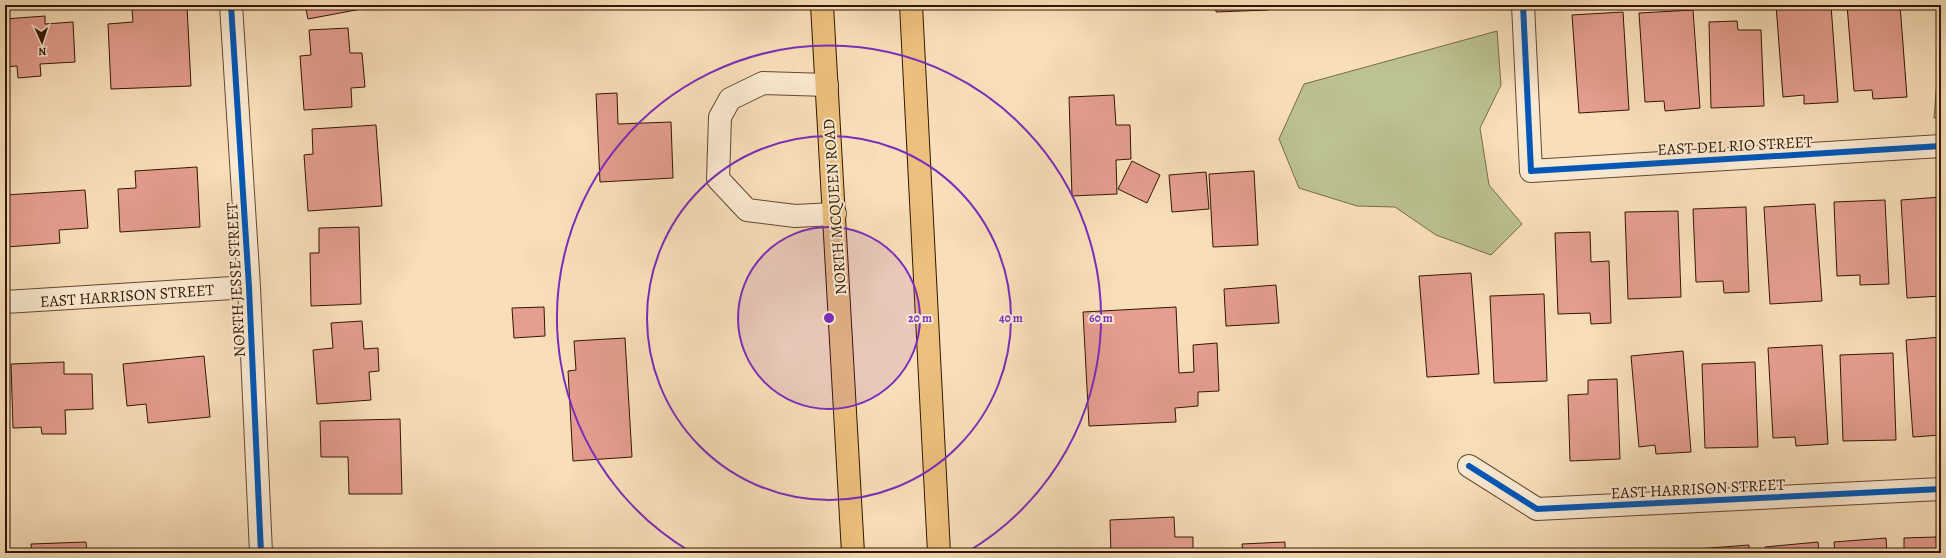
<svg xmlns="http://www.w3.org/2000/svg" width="1946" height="558" font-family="Alegreya,serif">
	<rect width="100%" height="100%" fill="#f9dfb9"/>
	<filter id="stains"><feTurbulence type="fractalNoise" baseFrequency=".005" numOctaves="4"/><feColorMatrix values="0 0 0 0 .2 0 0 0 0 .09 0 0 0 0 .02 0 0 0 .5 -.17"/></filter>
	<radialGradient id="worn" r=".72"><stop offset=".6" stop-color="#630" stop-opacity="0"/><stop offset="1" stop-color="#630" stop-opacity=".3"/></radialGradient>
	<path fill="#bcc290" stroke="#786c49" d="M 1941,29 L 1941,117 L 1934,118 Z
		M 1497,31 L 1501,85 L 1480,128 L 1489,185 L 1522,224 L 1491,255 L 1436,235 L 1395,207 L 1357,206 L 1299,188 L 1279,139 L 1304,84 Z"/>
	<path fill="#e59e8f" stroke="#331602" d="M 305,5 L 371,5 L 372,7 L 308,19 Z
		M 1216,5 L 1268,5 L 1268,10 L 1216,12 Z
		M 1283,5 L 1337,5 L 1337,7 L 1283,8 Z
		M 1776,5 L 1831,5 L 1838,102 L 1804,104 L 1804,95 L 1783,97 Z
		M 1847,5 L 1900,5 L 1907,97 L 1873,99 L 1872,90 L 1854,91 Z
		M 187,6 L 191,86 L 111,89 L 108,24 L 133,22 L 132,9 Z
		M 1693,10 L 1700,108 L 1665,111 L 1664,101 L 1645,102 L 1639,13 Z
		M 1623,12 L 1629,110 L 1579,113 L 1572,15 Z
		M 45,16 L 45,24 L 73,22 L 75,62 L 40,64 L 41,76 L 18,78 L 17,66 L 5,67 L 5,19 Z
		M 1737,21 L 1738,30 L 1761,30 L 1764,106 L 1711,108 L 1709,22 Z
		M 348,28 L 350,53 L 362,53 L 365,87 L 351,88 L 352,107 L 304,110 L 300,56 L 311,55 L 309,30 Z
		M 617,93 L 618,124 L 671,122 L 673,178 L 600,182 L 596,94 Z
		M 1114,95 L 1116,125 L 1130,125 L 1131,159 L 1116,160 L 1117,194 L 1072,196 L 1069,97 Z
		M 376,125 L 382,206 L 308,211 L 304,155 L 313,154 L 312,129 Z
		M 1132,161 L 1160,175 L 1147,203 L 1118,189 Z
		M 197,167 L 200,227 L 120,232 L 118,189 L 136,188 L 135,171 Z
		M 1254,171 L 1258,245 L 1213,247 L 1209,174 Z
		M 1206,172 L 1209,209 L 1172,212 L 1169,175 Z
		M 85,190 L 88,228 L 59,230 L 60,243 L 7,247 L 5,195 Z
		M 1941,197 L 1941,296 L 1907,298 L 1901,200 Z
		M 1885,200 L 1889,284 L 1860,285 L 1860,275 L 1837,276 L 1834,202 Z
		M 1815,204 L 1822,301 L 1770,304 L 1764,207 Z
		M 1746,207 L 1749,292 L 1724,293 L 1723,281 L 1696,282 L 1693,209 Z
		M 1678,211 L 1681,297 L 1628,299 L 1625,212 Z
		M 359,227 L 361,304 L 311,306 L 310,253 L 319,253 L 319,228 Z
		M 1590,232 L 1591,262 L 1609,261 L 1611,323 L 1591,324 L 1590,313 L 1558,314 L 1555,233 Z
		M 1471,273 L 1479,374 L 1427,377 L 1419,276 Z
		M 1276,285 L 1279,323 L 1226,326 L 1224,289 Z
		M 1544,294 L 1547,381 L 1494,383 L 1490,296 Z
		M 544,307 L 545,336 L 514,338 L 512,308 Z
		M 1176,307 L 1179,373 L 1194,372 L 1193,345 L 1217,343 L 1219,391 L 1198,392 L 1198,406 L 1175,408 L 1176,422 L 1089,426 L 1083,312 Z
		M 362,321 L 364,349 L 378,348 L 379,371 L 369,372 L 371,400 L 317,404 L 313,350 L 333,348 L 331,323 Z
		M 1941,337 L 1941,435 L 1913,437 L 1906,340 Z
		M 625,338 L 632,457 L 573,461 L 568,371 L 576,370 L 574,341 Z
		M 1822,345 L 1828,444 L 1796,446 L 1795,437 L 1773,438 L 1768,348 Z
		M 1683,351 L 1691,452 L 1656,454 L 1655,445 L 1639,447 L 1631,356 Z
		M 1893,353 L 1896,440 L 1843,441 L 1840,355 Z
		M 204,356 L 210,417 L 148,423 L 146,404 L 127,406 L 123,364 Z
		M 64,362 L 64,374 L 92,374 L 93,409 L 65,410 L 66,434 L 42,434 L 41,427 L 13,428 L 11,364 Z
		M 1755,362 L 1758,447 L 1705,448 L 1702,364 Z
		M 1617,379 L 1620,459 L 1570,461 L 1568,395 L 1588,394 L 1588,380 Z
		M 400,419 L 402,494 L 349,494 L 348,457 L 321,457 L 320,421 Z
		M 1174,517 L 1175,537 L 1193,537 L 1193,553 L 1111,553 L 1110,520 Z
		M 1936,537 L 1937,550 L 1941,550 L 1941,553 L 1904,553 L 1904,538 Z
		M 1886,538 L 1887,553 L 1835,553 L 1834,542 Z
		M 86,542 L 87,553 L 32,553 L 31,544 Z
		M 1285,542 L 1285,553 L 1243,553 L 1242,544 Z
		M 1818,542 L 1819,553 L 1766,553 L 1765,547 Z
		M 1749,545 L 1749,553 L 1696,553 L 1696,549 Z"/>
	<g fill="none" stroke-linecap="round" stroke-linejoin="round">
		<defs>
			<path id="minor" d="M 231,5 L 249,287 L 261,553
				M 1523,5 L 1531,171 L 1941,146
				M 827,85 L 763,83 L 730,99 L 720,117 L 718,179 L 747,210 L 795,216 L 835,214
				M 5,302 L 249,287
				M 1469,466 L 1537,509 L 1941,489"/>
			<path id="major" d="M 822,5 L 853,553
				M 911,5 L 939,553"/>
		</defs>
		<use href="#minor" stroke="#644830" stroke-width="24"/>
		<use href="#major" stroke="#331602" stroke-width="24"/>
		<use href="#minor" stroke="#fbead2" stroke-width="22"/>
		<use href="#major" stroke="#ecc07c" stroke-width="22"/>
		<defs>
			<path id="cycleway" d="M 231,5 L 249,287 L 261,553
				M 1523,5 L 1531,171 L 1941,146
				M 1469,466 L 1537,509 L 1941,489"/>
		</defs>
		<use href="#cycleway" stroke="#fbead2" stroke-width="8"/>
		<use href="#cycleway" stroke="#0057b8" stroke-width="6"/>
	</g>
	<circle cx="829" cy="318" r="91" fill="#7b2cbf" fill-opacity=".12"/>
	<g fill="none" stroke="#7b2cbf" stroke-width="2">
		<circle cx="829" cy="318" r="91"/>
		<circle cx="829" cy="318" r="182"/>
		<path d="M691 552A272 272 0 1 1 967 552"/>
	</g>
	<g text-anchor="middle" stroke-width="4" stroke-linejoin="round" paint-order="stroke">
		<g font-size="16" fill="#331602" stroke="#fbead2">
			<text transform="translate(1735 145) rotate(-3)" y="6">EAST DEL RIO STREET</text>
			<text transform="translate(834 207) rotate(-94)" y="6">NORTH MCQUEEN ROAD</text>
			<text transform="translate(235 280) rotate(-93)" y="6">NORTH JESSE STREET</text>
			<text transform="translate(127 295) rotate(-4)" y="6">EAST HARRISON STREET</text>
			<text transform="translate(1698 488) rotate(-3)" y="6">EAST HARRISON STREET</text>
		</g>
	</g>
	<circle cx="829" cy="318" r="6" fill="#7b2cbf" stroke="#fbead2" stroke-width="2"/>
	<g font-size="12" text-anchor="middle" font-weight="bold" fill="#7b2cbf" stroke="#fbead2" stroke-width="4" stroke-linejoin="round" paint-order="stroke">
		<text x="920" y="322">20 m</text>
		<text x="1011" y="322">40 m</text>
		<text x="1101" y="322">60 m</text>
	</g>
	<rect width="1946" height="558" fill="none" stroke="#f9dfb9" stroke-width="20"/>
	<rect x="6" y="6" width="1934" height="546" fill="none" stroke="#331602" stroke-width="2"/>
	<rect x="10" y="10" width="1926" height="538" fill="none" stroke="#331602"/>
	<g transform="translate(42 42) rotate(177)" stroke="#fbead2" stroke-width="3" paint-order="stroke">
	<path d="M0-3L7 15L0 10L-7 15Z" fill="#331602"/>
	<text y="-6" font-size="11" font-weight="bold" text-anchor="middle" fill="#331602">N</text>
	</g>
	<rect width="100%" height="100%" filter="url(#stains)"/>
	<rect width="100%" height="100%" fill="url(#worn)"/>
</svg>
